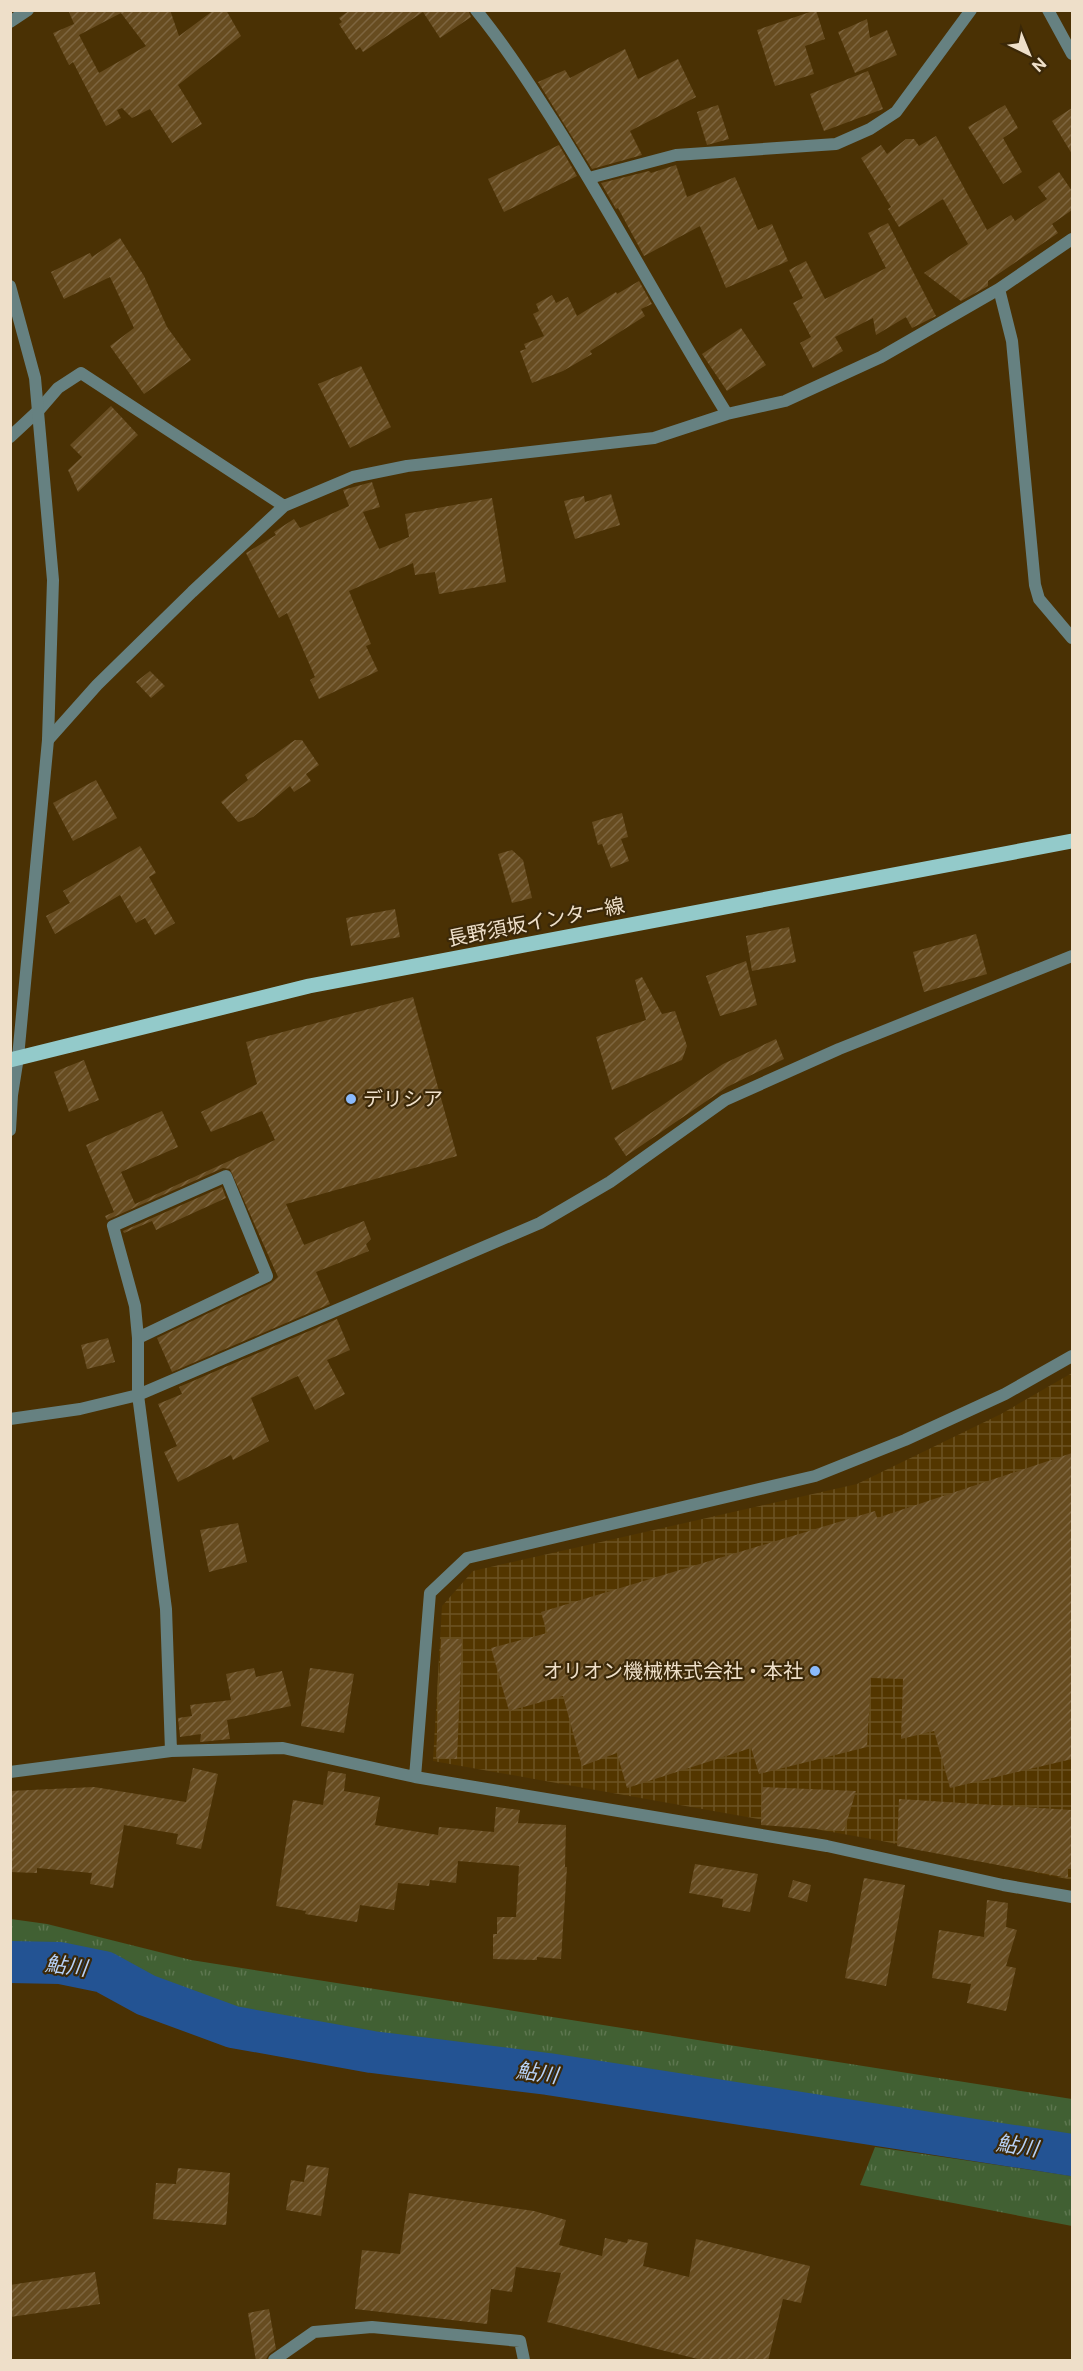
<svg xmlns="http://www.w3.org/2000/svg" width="1083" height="2371" font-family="'Public Sans','Noto Sans JP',sans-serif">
	<defs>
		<pattern id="industrial-grid" width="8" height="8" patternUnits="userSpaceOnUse" patternTransform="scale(1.5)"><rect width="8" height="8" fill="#533600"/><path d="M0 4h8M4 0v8" fill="none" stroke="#6c5324"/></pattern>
		<pattern id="grass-tufts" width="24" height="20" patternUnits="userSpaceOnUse" patternTransform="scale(1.5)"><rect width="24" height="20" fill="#416033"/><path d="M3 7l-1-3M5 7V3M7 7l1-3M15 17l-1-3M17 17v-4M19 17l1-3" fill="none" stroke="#5d764f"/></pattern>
		<pattern id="building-hatch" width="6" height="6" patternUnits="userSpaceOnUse" patternTransform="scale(1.5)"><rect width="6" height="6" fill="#674c20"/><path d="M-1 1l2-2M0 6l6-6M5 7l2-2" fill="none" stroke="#7d653f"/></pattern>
	</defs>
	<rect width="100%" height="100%" fill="#4a3104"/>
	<path fill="url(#industrial-grid)" d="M 1072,1373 L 1072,1880 L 877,1840 L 433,1761 L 442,1606 L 473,1571 L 857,1484 L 1001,1414 Z"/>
	<path fill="url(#grass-tufts)" d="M 11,1919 L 47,1924 L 191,1960 L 1072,2099 L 1072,2147 L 823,2102 L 227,2015 L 133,1980 L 92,1954 L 11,1953 Z
		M 875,2147 L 1072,2176 L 1072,2226 L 860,2185 Z"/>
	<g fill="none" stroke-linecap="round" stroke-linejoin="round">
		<path stroke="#235393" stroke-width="42" d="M 10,1962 L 60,1963 L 104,1972 L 146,1995 L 233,2027 L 372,2052 L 548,2074 L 1072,2155"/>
	</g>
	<path fill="url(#building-hatch)" fill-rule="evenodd" d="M 68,10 L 170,10 L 179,36 L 214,10 L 226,10 L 241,36 L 178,85 L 202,124 L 172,143 L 150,109 L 132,118 L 122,108 L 117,110 L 121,118 L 106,126 L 73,62 L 69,65 L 53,33 L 74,24 L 79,35 ZM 121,13 L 146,46 L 99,73 L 79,35 Z
		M 350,10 L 468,10 L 471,17 L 440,38 L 423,12 L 363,52 L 360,47 L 356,50 L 339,24 L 342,22 L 339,18 Z
		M 816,10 L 825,39 L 805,46 L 814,74 L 775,86 L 757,30 Z
		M 867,19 L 870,38 L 887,30 L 897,55 L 855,73 L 838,32 Z
		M 625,49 L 638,79 L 678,59 L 696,97 L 630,131 L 642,155 L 592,169 L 538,82 L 565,70 L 570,78 Z
		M 868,71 L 883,109 L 824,131 L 810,94 Z
		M 718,105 L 729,139 L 707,145 L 697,112 Z
		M 1005,105 L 1018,128 L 1003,138 L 1022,172 L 1003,184 L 968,127 Z
		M 1072,108 L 1072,154 L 1052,121 Z
		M 936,136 L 987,230 L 1011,215 L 1015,221 L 1047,199 L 1038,187 L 1059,172 L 1072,191 L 1072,210 L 1052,224 L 1058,233 L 988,281 L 988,286 L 961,301 L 924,273 L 968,244 L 943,199 L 899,227 L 888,209 L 891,207 L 861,158 L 881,145 L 887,154 L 906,139 L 914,139 L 919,146 Z
		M 559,145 L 577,176 L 504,212 L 488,179 Z
		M 676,165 L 687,197 L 735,177 L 758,230 L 772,224 L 788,261 L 726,288 L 700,226 L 644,256 L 618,208 L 616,209 L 601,183 L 649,171 L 651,173 Z
		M 888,223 L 936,316 L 912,328 L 906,317 L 876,335 L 873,318 L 835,337 L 843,351 L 813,368 L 800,343 L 811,337 L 793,303 L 803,298 L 789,270 L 806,261 L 825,299 L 886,268 L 868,233 Z
		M 120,238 L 144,276 L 167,327 L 191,360 L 144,394 L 110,346 L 134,328 L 110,277 L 64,299 L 51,272 L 90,253 L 92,257 Z
		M 639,281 L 652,304 L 641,309 L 645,316 L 590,351 L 592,354 L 563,371 L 532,383 L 520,351 L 526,349 L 524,344 L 544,336 L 533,314 L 539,311 L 536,304 L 552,295 L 556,303 L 568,297 L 577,316 L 616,292 L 617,294 Z
		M 741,328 L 766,365 L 727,391 L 702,354 Z
		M 361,366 L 391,427 L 350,448 L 318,384 Z
		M 111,406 L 138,435 L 78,492 L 68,470 L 82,457 L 70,445 Z
		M 372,482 L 380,507 L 363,512 L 379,549 L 409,537 L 405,514 L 492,498 L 506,582 L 439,594 L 435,572 L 415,575 L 413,563 L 349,591 L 371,644 L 366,646 L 378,671 L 319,699 L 310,680 L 315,677 L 287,613 L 279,618 L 246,553 L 276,535 L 274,532 L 294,519 L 300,528 L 349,506 L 343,490 Z
		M 611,494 L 620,525 L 575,539 L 564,501 L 584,496 L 585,502 Z
		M 150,671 L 165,686 L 151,698 L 136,682 Z
		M 295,740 L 302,740 L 319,765 L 306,774 L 311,781 L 294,792 L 290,786 L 253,817 L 238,822 L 221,802 L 248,780 L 245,775 Z
		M 96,780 L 117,818 L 73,841 L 53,803 Z
		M 622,813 L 628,837 L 621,839 L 629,861 L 611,868 L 602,844 L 598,845 L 592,822 Z
		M 140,846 L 156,873 L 149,877 L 175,923 L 155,935 L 145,918 L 136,923 L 120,895 L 55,934 L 46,916 L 70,903 L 63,891 Z
		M 512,850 L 523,860 L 532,898 L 512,903 L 498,854 Z
		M 395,909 L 400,937 L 351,946 L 346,918 Z
		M 789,927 L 796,962 L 752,971 L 746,936 Z
		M 976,934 L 987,974 L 924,992 L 913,952 Z
		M 746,961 L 757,1005 L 720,1016 L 706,976 Z
		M 642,977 L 662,1014 L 675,1011 L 687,1046 L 682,1060 L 612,1090 L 596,1037 L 646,1020 L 635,980 Z
		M 413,997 L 457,1156 L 286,1204 L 304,1245 L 364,1221 L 371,1239 L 366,1244 L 369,1251 L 316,1272 L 330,1304 L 172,1372 L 157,1338 L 271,1283 L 278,1277 L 230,1169 L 223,1168 L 107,1220 L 105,1216 L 114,1212 L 86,1145 L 162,1111 L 178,1147 L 121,1172 L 135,1204 L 275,1140 L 262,1111 L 211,1132 L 201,1112 L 257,1084 L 246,1042 Z
		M 776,1039 L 784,1059 L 727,1087 L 626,1156 L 614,1138 L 723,1064 Z
		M 84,1060 L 99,1100 L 69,1112 L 54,1072 Z
		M 222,1187 L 226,1198 L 156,1230 L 152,1221 L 124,1233 L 123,1231 Z
		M 337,1319 L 350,1350 L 327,1360 L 345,1394 L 315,1410 L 298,1376 L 251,1398 L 269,1441 L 233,1460 L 231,1455 L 178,1482 L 164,1452 L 177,1446 L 158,1404 L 182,1394 L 179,1387 Z
		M 108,1338 L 115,1362 L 87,1369 L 81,1345 Z
		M 1072,1453 L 1072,1759 L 950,1788 L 934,1731 L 901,1739 L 903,1679 L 871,1678 L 867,1747 L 759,1774 L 751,1748 L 627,1788 L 617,1753 L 582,1766 L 563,1696 L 509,1711 L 491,1648 L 547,1633 L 541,1612 L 875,1511 L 877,1518 Z
		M 238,1523 L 247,1562 L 209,1572 L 200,1530 Z
		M 441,1639 L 462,1639 L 457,1759 L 436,1758 Z
		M 254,1668 L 256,1677 L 282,1671 L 291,1706 L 227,1720 L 230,1739 L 200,1742 L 201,1734 L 180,1737 L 178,1718 L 192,1716 L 190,1705 L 231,1700 L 226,1674 Z
		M 310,1668 L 354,1674 L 344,1733 L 301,1726 Z
		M 193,1768 L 218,1774 L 201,1849 L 176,1844 L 178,1834 L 124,1825 L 113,1888 L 90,1884 L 92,1873 L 37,1868 L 37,1873 L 10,1872 L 10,1791 L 94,1787 L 186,1802 Z
		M 328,1771 L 346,1774 L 344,1791 L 380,1797 L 375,1825 L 438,1835 L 439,1827 L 494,1832 L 496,1807 L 520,1810 L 518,1823 L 566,1825 L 565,1867 L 567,1867 L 561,1959 L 537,1957 L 537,1960 L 493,1959 L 493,1934 L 497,1934 L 497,1917 L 516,1917 L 519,1866 L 458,1861 L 456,1883 L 430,1880 L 429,1886 L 398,1883 L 394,1910 L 360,1905 L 357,1922 L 305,1914 L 306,1911 L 276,1906 L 293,1800 L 323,1805 Z
		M 762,1787 L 856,1791 L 844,1831 L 761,1825 Z
		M 899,1799 L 1072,1810 L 1072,1869 L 1068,1869 L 1068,1878 L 897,1846 Z
		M 695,1864 L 758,1874 L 750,1912 L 722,1907 L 723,1899 L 689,1893 Z
		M 864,1878 L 905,1885 L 886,1986 L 845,1978 Z
		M 793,1880 L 811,1885 L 807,1902 L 788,1897 Z
		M 987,1900 L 1008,1903 L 1006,1927 L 1017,1930 L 1006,1966 L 1016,1968 L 1006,2011 L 967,2003 L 971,1984 L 932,1978 L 939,1930 L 984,1937 Z
		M 307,2165 L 329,2168 L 321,2216 L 286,2210 L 291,2180 L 304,2182 Z
		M 178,2168 L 230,2173 L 226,2225 L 153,2219 L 156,2183 L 176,2184 Z
		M 409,2193 L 534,2211 L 566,2220 L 559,2245 L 602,2256 L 605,2238 L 627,2243 L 628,2239 L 648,2243 L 643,2266 L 689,2277 L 696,2239 L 810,2266 L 801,2303 L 783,2299 L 768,2361 L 706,2361 L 547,2322 L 561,2273 L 516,2267 L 512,2292 L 491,2289 L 487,2324 L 355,2309 L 362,2250 L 400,2254 Z
		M 95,2272 L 100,2304 L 10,2317 L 10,2285 Z
		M 269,2309 L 276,2349 L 269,2354 L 265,2361 L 256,2361 L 248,2313 Z"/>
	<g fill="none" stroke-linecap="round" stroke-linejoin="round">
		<path stroke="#668181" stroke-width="12" d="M 476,10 C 506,47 531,86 557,127 C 616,221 668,319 727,414
			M 1048,10 L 1072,54
			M 589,178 L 676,155 L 836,144 L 870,129 L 896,112 L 971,10
			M 999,289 L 1012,341 L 1035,585 L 1039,599 L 1072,638
			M 10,437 L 39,410 L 58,388 L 81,373 L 284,506
			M 48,740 L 97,685 L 192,592 L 284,506 L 353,477 L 407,466 L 654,438 L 727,414 L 785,401 L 881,357 L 999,289 L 1072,239
			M 138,1338 L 267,1276 L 226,1176 L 113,1226 L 135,1306 L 138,1338 L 138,1395 L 166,1609 L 171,1751
			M 10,1419 L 80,1409 L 138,1395 L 540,1223 L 610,1182 L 725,1100 L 839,1049 L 1072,956
			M 10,1772 L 171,1751 L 283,1748 L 415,1777 L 827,1846 L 1003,1885 L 1072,1897
			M 415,1777 L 430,1593 L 467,1558 L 815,1476 L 905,1440 L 1005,1394 L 1072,1356
			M 274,2360 L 314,2332 L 372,2327 L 520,2341 L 524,2360"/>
		<path stroke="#668181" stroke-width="12" d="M 10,22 L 28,10
			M 10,286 L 35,378 L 53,580 L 48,740 L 18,1057 L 12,1095 L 10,1130"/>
		<path stroke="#93caca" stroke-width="15" d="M 10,1060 L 309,986 L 1072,841"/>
	</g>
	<g fill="#8abafc" stroke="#3b2808" stroke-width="2">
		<circle cx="351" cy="1099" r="6"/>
		<circle cx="815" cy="1671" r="6"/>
	</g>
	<g text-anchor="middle" stroke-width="4.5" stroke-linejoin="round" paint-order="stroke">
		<g font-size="20" fill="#eedfc9" stroke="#3b2808">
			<text transform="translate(536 922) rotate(-11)" y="7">長野須坂インター線</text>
		</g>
		<g font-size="20" fill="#eedfc9" stroke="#3b2808" text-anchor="start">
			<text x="363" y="1106">デリシア</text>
			<text x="803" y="1678" text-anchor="end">オリオン機械株式会社・本社</text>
		</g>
		<g font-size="21" font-style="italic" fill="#b7d1f6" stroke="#3b2808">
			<text transform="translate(66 1966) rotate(7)" y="7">鮎川</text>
			<text transform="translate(537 2073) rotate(8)" y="7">鮎川</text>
			<text transform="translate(1017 2146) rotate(9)" y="7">鮎川</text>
		</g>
	</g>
	<rect width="1083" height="2371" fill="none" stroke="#eedfc9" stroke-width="24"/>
	<g transform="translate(1029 54) rotate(137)" stroke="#3b2808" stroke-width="4.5" paint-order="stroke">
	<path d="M0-4.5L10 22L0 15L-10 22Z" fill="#eedfc9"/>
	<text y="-9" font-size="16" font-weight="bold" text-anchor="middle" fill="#eedfc9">N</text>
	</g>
</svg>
